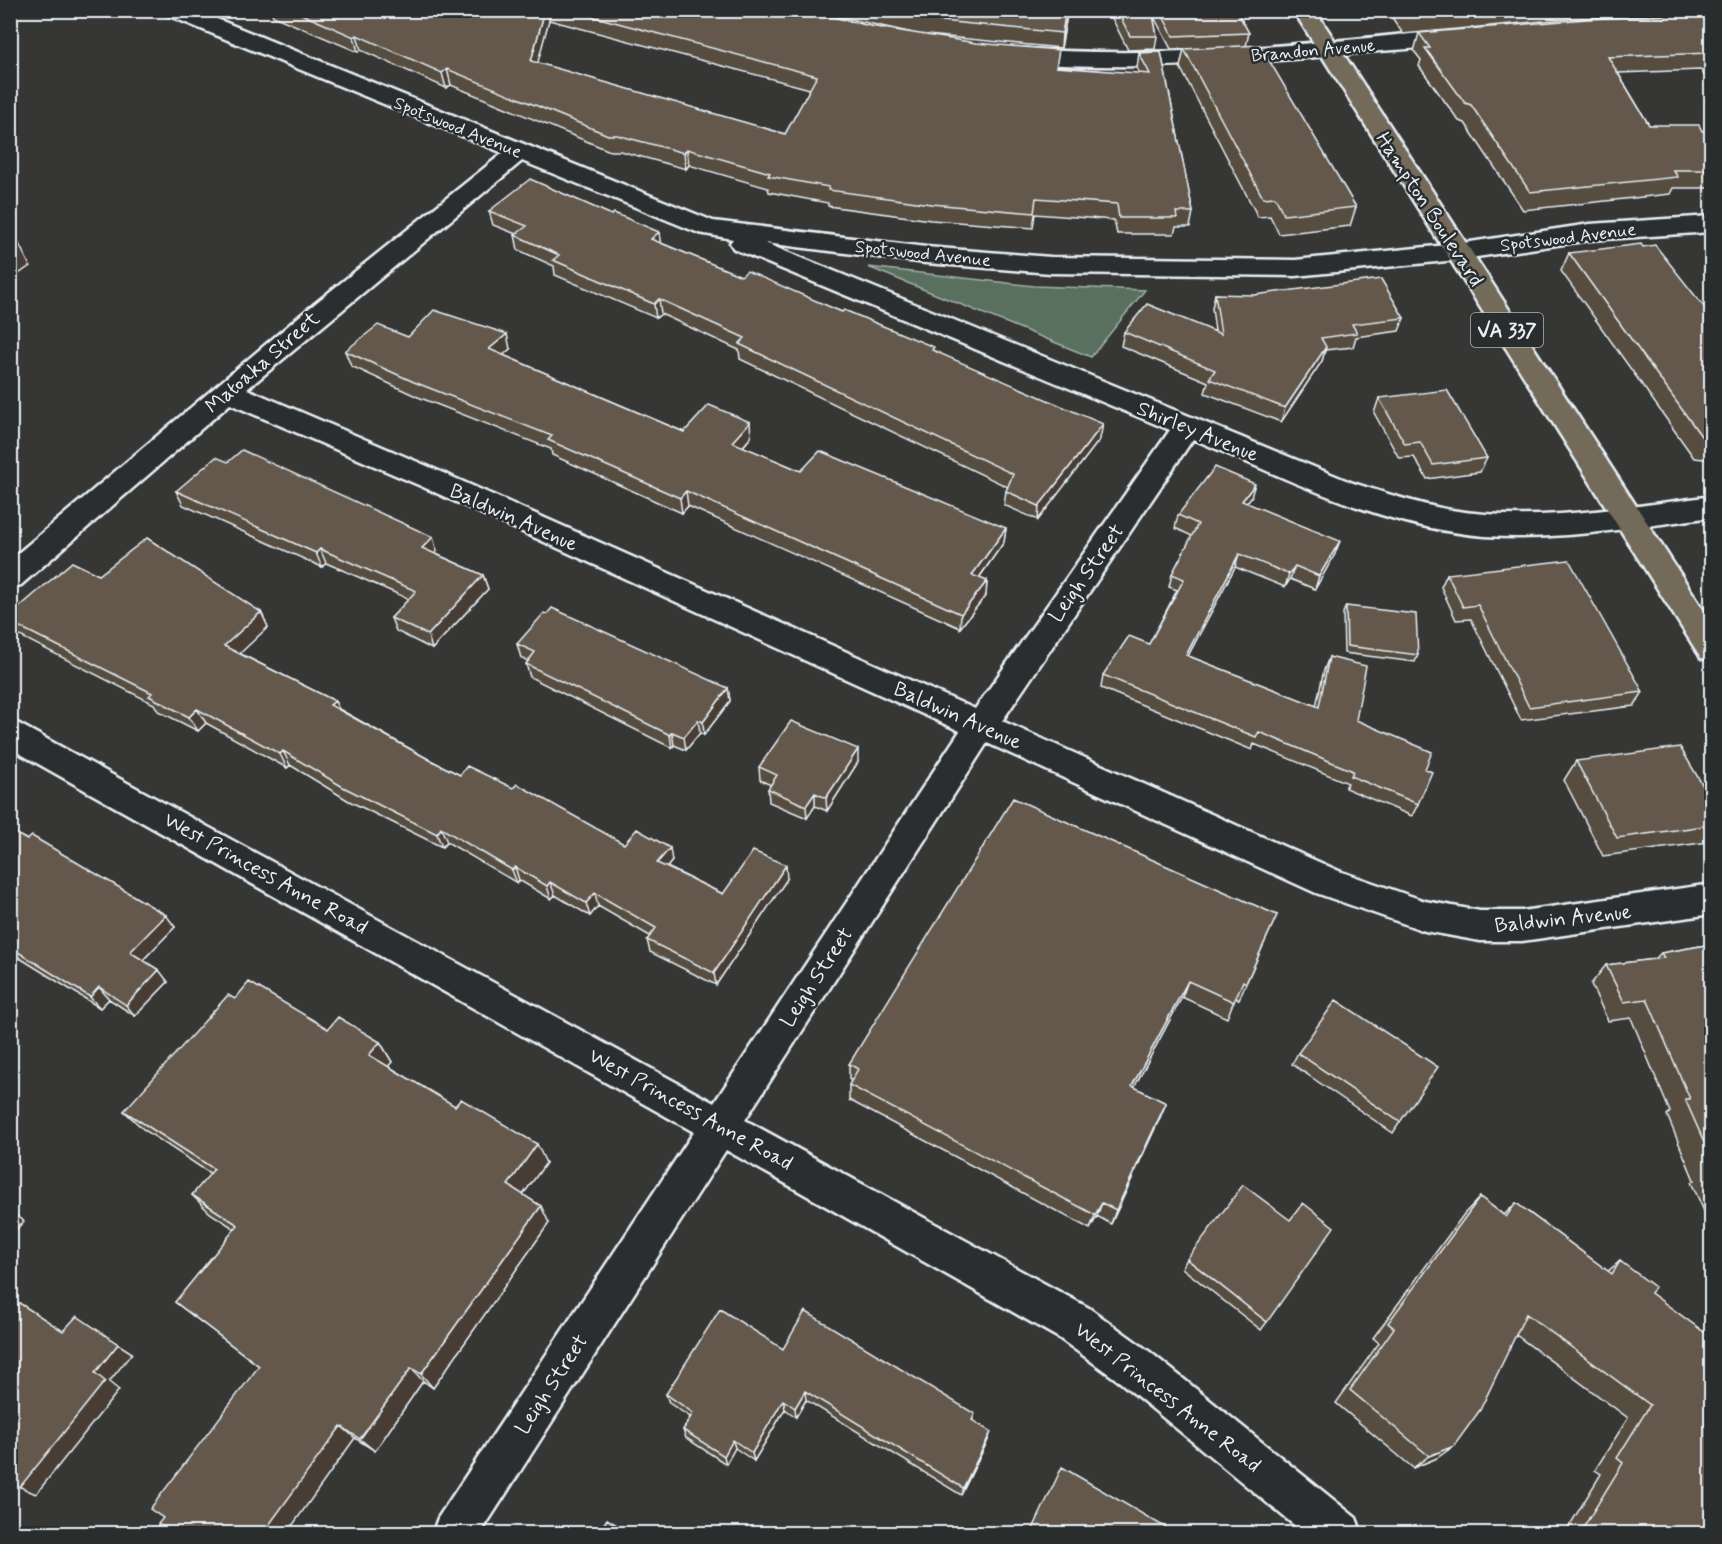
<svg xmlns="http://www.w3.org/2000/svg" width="1722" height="1544" font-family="Mynerve,sans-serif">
	<rect width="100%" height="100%" fill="#363634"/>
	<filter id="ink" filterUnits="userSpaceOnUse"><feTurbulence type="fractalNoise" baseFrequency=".0167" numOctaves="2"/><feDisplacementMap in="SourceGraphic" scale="12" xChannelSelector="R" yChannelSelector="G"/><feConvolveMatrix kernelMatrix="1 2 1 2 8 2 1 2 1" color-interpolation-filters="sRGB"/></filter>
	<g filter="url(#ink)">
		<path fill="#58705d" stroke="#a0b0aa" stroke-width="1.5" d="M 868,267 L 1034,286 L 1145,290 L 1091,357 Z"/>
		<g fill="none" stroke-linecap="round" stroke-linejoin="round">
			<defs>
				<path id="street" d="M 165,10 L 195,10 L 713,221 L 926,247 L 1051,257 L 1295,260 L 1457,244 L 1590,224 L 1712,216 L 1712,232 L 1590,240 L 1457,260 L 1295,276 L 1051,273 L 926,263 L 765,243 L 1353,483 C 1385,493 1417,504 1451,510 C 1537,524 1626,507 1712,496 L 1712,517 C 1637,527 1561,541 1485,536 C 1383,528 1286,478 1193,439 L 1002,721 L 1339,871 L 1425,901 L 1480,911 L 1522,911 L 1712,884 L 1712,914 L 1522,941 L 1480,941 L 1425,931 L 1316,893 L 987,743 L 745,1120 L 1089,1308 L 1150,1352 L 1356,1518 L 1362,1534 L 1305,1534 L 1120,1382 L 1059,1338 L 726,1150 L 480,1534 L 432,1534 L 438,1518 L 694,1132 L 10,748 L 10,719 L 714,1103 L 960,731 L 421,486 L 230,404 L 21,585 L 10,588 L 10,560 L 302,314 L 503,153 L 167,15 ZM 522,161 L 699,233 L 733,239 L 730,243 L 734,249 L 1170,430 L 975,709 L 441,472 L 247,389 Z
					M 1464,28 L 1472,30 L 1475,35 L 1472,40 C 1436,49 1395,49 1358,53 C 1243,65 1128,71 1012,62 L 1004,60 L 1001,55 L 1004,50 L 1012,48 C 1164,60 1313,44 1464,28 Z"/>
				<path id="primary" d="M 1293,10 L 1315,10 L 1712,623 L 1712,661 L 1701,658 Z"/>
			</defs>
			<use href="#street" stroke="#e8f1f8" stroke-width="5"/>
			<use href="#primary" stroke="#e8f1f8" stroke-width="5"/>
			<use href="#street" fill="#2a2d2e" fill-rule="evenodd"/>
			<use href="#primary" fill="#736b5a" fill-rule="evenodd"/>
		</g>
		<path fill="#564d40" stroke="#e8f1f8" stroke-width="1.5" fill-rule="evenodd" d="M 271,10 L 803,10 L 870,26 L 913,33 L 809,10 L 1068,10 L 1061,48 L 927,35 L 1057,67 L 1140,74 L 1137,68 L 1139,53 L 1161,52 L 1193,212 L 1190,227 L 1176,227 L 1174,234 L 1117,234 L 1114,220 L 1035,214 L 1033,228 L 931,220 L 828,206 L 828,203 L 769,192 L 768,188 L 689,165 L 686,169 L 620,151 L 610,151 L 451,85 L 446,88 L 361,50 L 358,52 L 273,16 ZM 549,20 L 810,89 L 785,134 L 537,63 Z
			M 1108,10 L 1236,10 L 1249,33 L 1246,46 L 1356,207 L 1350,226 L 1279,234 L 1270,216 L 1258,217 L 1180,67 L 1184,49 L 1171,49 L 1153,15 L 1157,36 L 1155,49 L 1128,50 Z
			M 1387,10 L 1712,10 L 1712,12 L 1565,19 L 1403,34 Z
			M 1712,13 L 1712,85 L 1710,85 L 1701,70 L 1618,73 L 1649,125 L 1702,131 L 1712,131 L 1712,188 L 1673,188 L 1670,194 L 1523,210 L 1465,123 L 1459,121 L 1419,66 L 1421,60 L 1414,51 L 1419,33 Z
			M 489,211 L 661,243 L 741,276 L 842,312 L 934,351 L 1100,439 L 1038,520 L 1004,505 L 1006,491 L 1008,487 L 740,359 L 739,350 L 661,314 L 656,318 L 555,275 L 554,266 L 518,250 L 515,235 L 516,234 L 493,225 Z
			M 1712,246 L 1712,268 L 1706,256 Z
			M 1569,253 L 1712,317 L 1712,457 L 1704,459 L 1694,458 L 1561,271 Z
			M 1215,294 L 1404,318 L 1399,331 L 1356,337 L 1353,347 L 1325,350 L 1322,361 L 1281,422 L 1205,393 L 1208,382 L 1121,346 L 1124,332 L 1215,331 L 1212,308 Z
			M 408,337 L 510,349 L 503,355 L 684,432 L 751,437 L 743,447 L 801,471 L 1006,528 L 1004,542 L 979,578 L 987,581 L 986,595 L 960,628 L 688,506 L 682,513 L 552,455 L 551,449 L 418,397 L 351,366 L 345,351 Z
			M 1379,398 L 1487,458 L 1480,472 L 1427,479 L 1414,457 L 1399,458 L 1374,413 Z
			M 176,491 L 437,551 L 434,553 L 483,575 L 488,589 L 432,649 L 396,631 L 391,618 L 409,599 L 326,563 L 322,567 L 183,505 Z
			M 1251,497 L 1246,503 L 1335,554 L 1315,589 L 1290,579 L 1285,587 L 1235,567 L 1188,656 L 1316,706 L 1324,670 L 1329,657 L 1356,720 L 1425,769 L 1418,804 L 1412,816 L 1345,788 L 1348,783 L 1254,744 L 1252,750 L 1101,688 L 1103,675 L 1149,644 L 1177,590 L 1169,587 L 1172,574 L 1192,536 L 1175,528 L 1178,515 Z
			M 1447,574 L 1643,692 L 1634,706 L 1521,720 L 1471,619 L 1456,620 L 1441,587 Z
			M 99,575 L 261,612 L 268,627 L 239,653 L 335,701 L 339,709 L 430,760 L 460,775 L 624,844 L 672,861 L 667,867 L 723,894 L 787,879 L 716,985 L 650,952 L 647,940 L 650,936 L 598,906 L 590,916 L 555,895 L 551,899 L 519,880 L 517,883 L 447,842 L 442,847 L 349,801 L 290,765 L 287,768 L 206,723 L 198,731 L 158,711 L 154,704 L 16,634 L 10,627 L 10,615 Z
			M 1346,606 L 1418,655 L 1415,662 L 1344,653 L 1343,613 Z
			M 517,644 L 728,688 L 730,701 L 704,735 L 700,733 L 686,750 L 674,745 L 672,748 L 530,677 L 526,664 L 528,661 L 521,658 Z
			M 1576,761 L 1712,801 L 1712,838 L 1709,842 L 1603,856 L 1564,780 Z
			M 858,762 L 827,811 L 815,806 L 807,818 L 769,802 L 768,789 L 771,785 L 760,780 L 759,767 Z
			M 10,830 L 175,927 L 143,960 L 168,982 L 135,1016 L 109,999 L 100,1008 L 10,952 Z
			M 1277,915 L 1239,999 L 1235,998 L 1227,1018 L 1182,997 L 1134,1087 L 1166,1103 L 1111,1224 L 1097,1216 L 1090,1229 L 849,1100 L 849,1085 L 851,1081 L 849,1079 L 849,1064 Z
			M 1712,944 L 1712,1229 L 1691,1182 L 1694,1180 L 1667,1115 L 1670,1112 L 1631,1018 L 1608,1021 L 1591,984 L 1606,965 L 1655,959 L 1661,953 Z
			M 235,999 L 328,1029 L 380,1042 L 392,1062 L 388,1066 L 546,1163 L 523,1194 L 549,1223 L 433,1388 L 423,1381 L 375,1451 L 355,1438 L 163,1518 L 259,1366 L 175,1302 L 235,1229 L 210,1213 L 192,1195 L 211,1174 L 143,1129 L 124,1111 Z
			M 1298,1053 L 1400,1122 L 1393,1133 L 1292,1064 Z
			M 1480,1197 L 1504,1215 L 1516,1203 L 1608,1271 L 1620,1261 L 1651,1293 L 1709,1533 L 1565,1533 L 1601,1474 L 1595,1470 L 1628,1418 L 1516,1335 L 1437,1458 L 1413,1468 L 1336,1403 L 1379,1343 L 1373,1338 L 1464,1214 Z
			M 1187,1259 L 1267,1322 L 1261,1330 L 1182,1268 Z
			M 783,1349 L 973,1420 L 988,1440 L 961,1495 L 806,1400 L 796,1417 L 785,1409 L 754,1461 L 735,1448 L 726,1464 L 686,1438 L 683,1430 L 690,1417 L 669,1403 L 666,1394 Z"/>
		<path fill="#463e34" stroke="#e8f1f8" stroke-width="1.5" d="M 545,10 L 548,10 L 549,20 L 534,77 L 531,61 Z
			M 1066,10 L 1068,10 L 1061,48 L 1062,33 Z
			M 357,35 L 361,50 L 358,52 L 354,37 Z
			M 447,69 L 451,85 L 446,88 L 442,73 Z
			M 687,149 L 689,165 L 686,169 L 684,153 Z
			M 659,232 L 661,246 L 651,239 Z
			M 19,244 L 30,266 L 10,280 L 10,250 Z
			M 659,299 L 661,314 L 656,318 L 654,304 Z
			M 507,334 L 510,349 L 493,364 L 489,349 Z
			M 1326,347 L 1322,361 L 1281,422 L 1285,408 Z
			M 750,422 L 751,437 L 734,457 L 732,442 Z
			M 1103,424 L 1100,439 L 1038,520 L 1039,506 Z
			M 1255,484 L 1251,497 L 1238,515 L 1242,501 Z
			M 686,491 L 688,506 L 682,513 L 680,498 Z
			M 1006,528 L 1004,542 L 971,589 L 972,575 Z
			M 433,537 L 437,551 L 427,562 L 422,548 Z
			M 1340,541 L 1335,554 L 1315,589 L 1319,576 Z
			M 320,549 L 326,563 L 322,567 L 316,553 Z
			M 1239,554 L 1235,567 L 1182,667 L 1186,655 Z
			M 1295,566 L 1290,579 L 1285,587 L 1289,574 Z
			M 483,575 L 488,589 L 432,649 L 428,635 Z
			M 987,581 L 986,595 L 960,628 L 961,614 Z
			M 261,612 L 268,627 L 232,661 L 224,646 Z
			M 728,688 L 730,701 L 704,735 L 703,722 Z
			M 335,701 L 341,715 L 330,705 Z
			M 197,709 L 206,723 L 198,731 L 189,717 Z
			M 698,720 L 700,733 L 686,750 L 684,737 Z
			M 672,732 L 674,745 L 672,748 L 670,735 Z
			M 858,749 L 858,762 L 827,811 L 826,798 Z
			M 283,751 L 290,765 L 287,768 L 280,754 Z
			M 815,793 L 815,806 L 807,818 L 806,806 Z
			M 441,828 L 447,842 L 442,847 L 437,834 Z
			M 670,848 L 672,861 L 660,876 L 657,863 Z
			M 786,865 L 787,879 L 716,985 L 714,973 Z
			M 515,867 L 519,880 L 517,883 L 512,870 Z
			M 550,882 L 555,895 L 551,899 L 547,886 Z
			M 595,893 L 598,906 L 590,916 L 586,903 Z
			M 166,915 L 175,927 L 139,964 L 130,952 Z
			M 159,970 L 168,982 L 135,1016 L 126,1005 Z
			M 1188,981 L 1182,997 L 1127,1101 L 1132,1086 Z
			M 99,987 L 109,999 L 100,1008 L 90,997 Z
			M 380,1042 L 392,1062 L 381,1075 L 369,1055 Z
			M 1166,1103 L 1160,1118 L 1111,1224 L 1116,1210 Z
			M 537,1144 L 546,1163 L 517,1203 L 508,1185 Z
			M 1102,1203 L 1097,1216 L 1090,1229 L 1095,1215 Z
			M 541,1206 L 549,1223 L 433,1388 L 421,1374 Z
			M 10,1211 L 24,1221 L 10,1236 Z
			M 118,1344 L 132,1353 L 109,1382 L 119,1390 L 36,1494 L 20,1487 L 95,1373 Z
			M 411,1368 L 423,1381 L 375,1451 L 360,1439 Z
			M 805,1391 L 806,1400 L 796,1417 L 795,1408 Z
			M 783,1400 L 785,1409 L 754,1461 L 752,1453 Z
			M 341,1426 L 355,1438 L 287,1533 L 257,1533 Z
			M 991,1432 L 988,1440 L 961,1495 L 963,1488 Z
			M 733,1440 L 735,1448 L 726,1464 L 724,1456 Z
			M 1454,1446 L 1437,1458 L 1413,1468 L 1429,1456 Z"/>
		<path fill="#64594b" stroke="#e8f1f8" stroke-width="1.5" d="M 292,10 L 545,10 L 531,61 L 785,134 L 817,76 L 569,10 L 803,10 L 870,26 L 976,43 L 1059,50 L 1056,67 L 1150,74 L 1139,53 L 1161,52 L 1193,212 L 1176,212 L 1177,218 L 1119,218 L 1117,204 L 1036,198 L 1034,213 L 931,204 L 828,190 L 829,187 L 768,176 L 770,173 L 687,149 L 684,153 L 617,135 L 608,135 L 447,69 L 442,73 L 357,35 L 354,37 Z
			M 880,10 L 1066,10 L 1062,33 L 921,19 Z
			M 1117,10 L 1152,10 L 1157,36 L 1130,36 Z
			M 1160,10 L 1236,10 L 1249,33 L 1173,36 Z
			M 1404,10 L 1480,10 L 1408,17 Z
			M 1712,13 L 1712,56 L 1709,53 L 1608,57 L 1649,125 L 1699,125 L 1702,131 L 1712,131 L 1712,170 L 1673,170 L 1678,177 L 1530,192 L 1471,105 L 1465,103 L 1425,48 L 1430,48 L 1419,33 L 1587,19 Z
			M 1260,45 L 1356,207 L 1284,215 L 1275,197 L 1263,198 L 1184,49 Z
			M 530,179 L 612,215 L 614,213 L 659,232 L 651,239 L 741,276 L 747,271 L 842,312 L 844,310 L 934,347 L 932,350 L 1103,424 L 1039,506 L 1006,491 L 1013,474 L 739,344 L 745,338 L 659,299 L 654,304 L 553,260 L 559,255 L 515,235 L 527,226 L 489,211 Z
			M 10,241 L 19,244 L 10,250 Z
			M 1641,244 L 1643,247 L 1655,245 L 1712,317 L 1712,441 L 1704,440 L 1569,253 Z
			M 1381,279 L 1404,318 L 1352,324 L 1357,333 L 1321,338 L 1326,347 L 1285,408 L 1209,379 L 1215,370 L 1124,332 L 1147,304 L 1221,334 L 1215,294 L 1254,295 Z
			M 434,310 L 507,334 L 489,349 L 684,432 L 709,405 L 750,422 L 732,442 L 801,471 L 820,451 L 1006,528 L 972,575 L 987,581 L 961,614 L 686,491 L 680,498 L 548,440 L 552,436 L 414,382 L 345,351 L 378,325 L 408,337 Z
			M 1447,390 L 1487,458 L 1433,465 L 1420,442 L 1405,444 L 1379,398 Z
			M 242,450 L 433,537 L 422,548 L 483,575 L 428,635 L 391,618 L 416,591 L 320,549 L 316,553 L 176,491 L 216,457 L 228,462 Z
			M 1215,467 L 1255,484 L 1242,501 L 1340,541 L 1319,576 L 1295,566 L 1289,574 L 1239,554 L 1186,655 L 1319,707 L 1329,657 L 1366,666 L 1356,720 L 1432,752 L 1425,769 L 1432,772 L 1418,804 L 1351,776 L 1353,771 L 1259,732 L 1256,737 L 1103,675 L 1129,636 L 1149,644 L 1184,579 L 1172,574 L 1198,524 L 1178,515 Z
			M 147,538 L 261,612 L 224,646 L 335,701 L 330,705 L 430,760 L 460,775 L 467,766 L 513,788 L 517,784 L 624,844 L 637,829 L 670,848 L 657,863 L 723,894 L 753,851 L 786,865 L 714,973 L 647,940 L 656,928 L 595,893 L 586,903 L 550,882 L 547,886 L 515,867 L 512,870 L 441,828 L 437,834 L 343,787 L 283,751 L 280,754 L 197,709 L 189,717 L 149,696 L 152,693 L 10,622 L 10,615 L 72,562 L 99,575 Z
			M 1569,560 L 1643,692 L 1529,707 L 1478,605 L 1463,607 L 1447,574 Z
			M 1346,606 L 1416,614 L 1418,655 L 1347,646 Z
			M 552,608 L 728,688 L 703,722 L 698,720 L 684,737 L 672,732 L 670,735 L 526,664 L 535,652 L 517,644 L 544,613 L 547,614 Z
			M 791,721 L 858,749 L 826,798 L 815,793 L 806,806 L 768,789 L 777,775 L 759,767 Z
			M 1680,747 L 1712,801 L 1712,825 L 1617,838 L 1576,761 Z
			M 1013,798 L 1277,915 L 1246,983 L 1243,981 L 1234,1002 L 1188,981 L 1132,1086 L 1166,1103 L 1116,1210 L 1102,1203 L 1095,1215 L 849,1085 L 858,1069 L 849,1064 Z
			M 10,830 L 27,840 L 32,836 L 166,915 L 130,952 L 159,970 L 126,1005 L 99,987 L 90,997 L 10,947 Z
			M 1712,944 L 1712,1160 L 1685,1099 L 1690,1099 L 1647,999 L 1624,1002 L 1606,965 L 1664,958 L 1661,953 Z
			M 249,982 L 328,1029 L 338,1017 L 380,1042 L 369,1055 L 455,1106 L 461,1099 L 537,1144 L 508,1185 L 541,1206 L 421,1374 L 411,1368 L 360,1439 L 341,1426 L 266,1529 L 262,1527 L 257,1533 L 172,1533 L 158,1524 L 163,1518 L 150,1509 L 259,1366 L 175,1302 L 238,1225 L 192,1195 L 214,1169 L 124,1111 L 228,995 L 235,999 Z
			M 1336,1000 L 1438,1067 L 1400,1122 L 1298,1053 Z
			M 1243,1185 L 1290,1220 L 1303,1203 L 1334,1227 L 1267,1322 L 1187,1259 Z
			M 1480,1197 L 1506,1217 L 1516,1203 L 1612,1274 L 1620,1261 L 1655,1287 L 1651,1293 L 1712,1338 L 1712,1530 L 1709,1533 L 1580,1533 L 1623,1463 L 1617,1458 L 1650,1405 L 1526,1314 L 1480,1410 L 1454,1446 L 1429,1456 L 1350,1390 L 1394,1328 L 1388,1323 Z
			M 10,1297 L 63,1331 L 77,1316 L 118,1344 L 95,1373 L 105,1381 L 20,1487 L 10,1480 Z
			M 720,1309 L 783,1349 L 805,1311 L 975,1414 L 972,1420 L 991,1432 L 963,1488 L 805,1391 L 795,1408 L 783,1400 L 752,1453 L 733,1440 L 724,1456 L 683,1430 L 693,1413 L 666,1394 Z
			M 1062,1467 L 1175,1533 L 1031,1533 Z
			M 607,1519 L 630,1533 L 598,1533 Z"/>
	</g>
	<g text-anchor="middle" stroke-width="5" stroke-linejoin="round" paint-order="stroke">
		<g font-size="18" fill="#e8f1f8" stroke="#2a2d2e">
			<text transform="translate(1313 50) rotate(-5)" y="6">Brandon Avenue</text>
			<text transform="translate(458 127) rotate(22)" y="6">Spotswood Avenue</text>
			<text transform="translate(1568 237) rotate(-7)" y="6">Spotswood Avenue</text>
			<text transform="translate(923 253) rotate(6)" y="6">Spotswood Avenue</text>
		</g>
		<rect fill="#2a2d2e" stroke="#afb6bb" stroke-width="1.5" x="1471" y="313" width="72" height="34" rx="4.5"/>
		<g font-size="20" font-weight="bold" fill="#e8f1f8">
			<text x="1507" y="337">VA 337</text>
		</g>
		<g font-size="21" fill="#e8f1f8" stroke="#2a2d2e">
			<text transform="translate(1430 209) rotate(57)" y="7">Hampton Boulevard</text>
			<text transform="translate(262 362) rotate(-41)" y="7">Matoaka Street</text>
			<text transform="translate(1198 431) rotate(22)" y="7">Shirley Avenue</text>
			<text transform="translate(514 517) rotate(24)" y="7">Baldwin Avenue</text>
			<text transform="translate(1086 573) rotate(-55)" y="7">Leigh Street</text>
			<text transform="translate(958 715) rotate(24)" y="7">Baldwin Avenue</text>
			<text transform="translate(266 873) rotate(29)" y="7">West Princess Anne Road</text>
			<text transform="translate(1563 918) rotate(-6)" y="7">Baldwin Avenue</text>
			<text transform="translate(816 977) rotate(-57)" y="7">Leigh Street</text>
			<text transform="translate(691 1109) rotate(29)" y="7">West Princess Anne Road</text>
			<text transform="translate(551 1384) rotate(-57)" y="7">Leigh Street</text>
			<text transform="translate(1168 1397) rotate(38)" y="7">West Princess Anne Road</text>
		</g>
	</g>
	<rect width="1722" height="1544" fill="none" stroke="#2a2d2e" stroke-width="36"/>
	<rect x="18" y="18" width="1686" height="1508" fill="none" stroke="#e8f1f8" stroke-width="2" filter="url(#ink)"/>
</svg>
